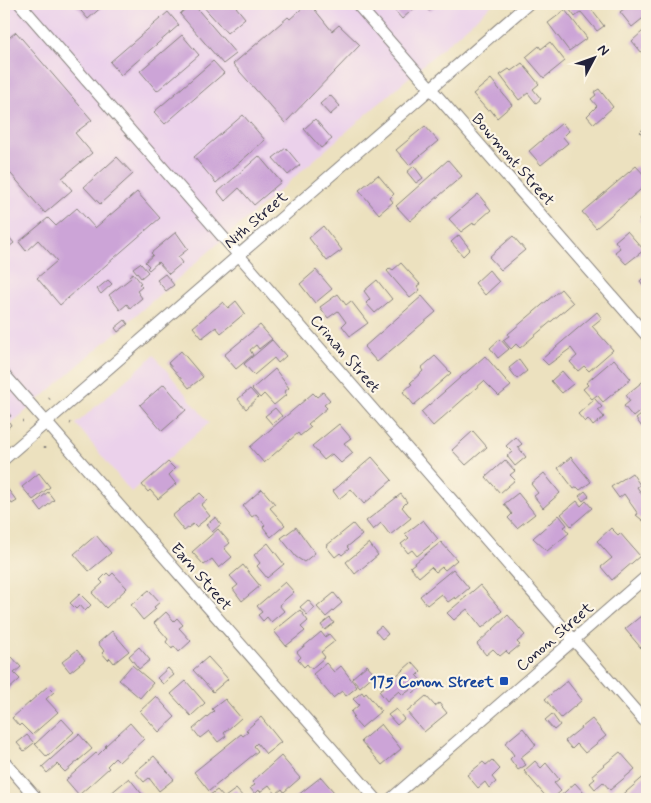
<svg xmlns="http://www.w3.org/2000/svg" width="651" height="803" font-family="Mynerve,sans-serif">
	<rect width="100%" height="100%" fill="#fcf5e5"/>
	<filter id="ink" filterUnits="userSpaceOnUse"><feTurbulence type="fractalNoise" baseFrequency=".02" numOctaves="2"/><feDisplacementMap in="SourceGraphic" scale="10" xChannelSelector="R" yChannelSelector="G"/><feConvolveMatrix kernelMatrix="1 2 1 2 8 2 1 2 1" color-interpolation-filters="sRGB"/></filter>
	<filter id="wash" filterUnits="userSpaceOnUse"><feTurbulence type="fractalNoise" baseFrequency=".0096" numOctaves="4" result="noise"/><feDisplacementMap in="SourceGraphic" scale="20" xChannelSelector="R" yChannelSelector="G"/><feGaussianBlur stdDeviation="1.12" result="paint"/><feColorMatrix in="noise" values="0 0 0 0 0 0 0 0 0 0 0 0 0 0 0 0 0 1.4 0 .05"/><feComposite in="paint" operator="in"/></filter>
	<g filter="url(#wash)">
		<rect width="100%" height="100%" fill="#ece1bf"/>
		<path fill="#ebd1eb" d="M 4,4 L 493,4 L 4,430 Z
			M 154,355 L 209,423 L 131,492 L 76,424 Z"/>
		<g id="blocks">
			<path fill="#cca4d7" d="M 75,4 L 105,4 L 88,19 Z
				M 191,4 L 193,4 L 236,54 L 223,64 L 180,14 Z
				M 201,4 L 240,4 L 236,7 L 245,18 L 227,33 Z
				M 307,4 L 322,4 L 315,10 L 332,31 L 339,25 L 360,45 L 285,123 L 233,64 L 288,17 L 290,19 Z
				M 389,4 L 419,4 L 402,19 Z
				M 423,4 L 438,4 L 429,11 Z
				M 569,4 L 587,4 L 604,26 L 597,31 L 581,12 L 575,17 L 567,6 Z
				M 630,4 L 647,4 L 647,15 L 632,27 L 620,12 Z
				M 565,10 L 587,38 L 569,51 L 548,23 Z
				M 168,12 L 179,25 L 121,75 L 110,62 Z
				M 643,31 L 647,36 L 647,48 L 642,53 L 632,41 Z
				M 16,32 L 92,120 L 75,133 L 92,153 L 62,178 L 72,190 L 45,213 L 4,166 L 4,42 Z
				M 182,35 L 199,55 L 157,91 L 140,71 Z
				M 550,42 L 565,61 L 544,78 L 526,57 L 539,46 L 541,49 Z
				M 213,61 L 224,73 L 165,124 L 154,112 Z
				M 522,63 L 539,84 L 533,89 L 541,99 L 536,103 L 528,93 L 519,100 L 500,75 L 509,69 L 511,71 Z
				M 491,79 L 512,105 L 497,118 L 490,109 L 487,110 L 473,94 Z
				M 599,89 L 613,107 L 594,124 L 587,116 L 597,106 L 591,99 L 596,95 L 594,92 Z
				M 330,95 L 340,106 L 330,115 L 320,104 Z
				M 243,115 L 265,140 L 216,183 L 194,157 Z
				M 315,119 L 332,139 L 321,148 L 304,129 Z
				M 562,123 L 569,131 L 563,137 L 568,143 L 541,165 L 529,151 Z
				M 647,125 L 647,140 L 640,132 Z
				M 425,126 L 438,141 L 409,165 L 396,150 Z
				M 286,148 L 300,165 L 288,175 L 273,158 Z
				M 259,156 L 281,182 L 254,205 L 239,188 L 225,201 L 218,192 Z
				M 117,157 L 133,174 L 100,204 L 84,187 Z
				M 448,160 L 462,176 L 410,221 L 396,206 Z
				M 414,166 L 423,178 L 416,183 L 407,172 Z
				M 636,166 L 647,178 L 647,184 L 596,228 L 582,212 Z
				M 378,175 L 394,194 L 390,198 L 393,202 L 379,214 L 359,190 Z
				M 137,192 L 160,218 L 60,305 L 37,278 L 57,261 L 38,240 L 26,251 L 19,242 L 48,218 L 56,226 L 77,208 L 95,228 Z
				M 478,194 L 491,210 L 474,225 L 473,223 L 461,232 L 449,219 Z
				M 647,213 L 647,239 L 642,233 L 647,229 L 639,220 Z
				M 323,226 L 342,250 L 327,261 L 309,238 Z
				M 4,231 L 14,243 L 4,251 Z
				M 627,231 L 644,250 L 626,264 L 615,252 L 620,248 L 615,241 Z
				M 176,232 L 188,249 L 178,257 L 182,263 L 169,274 L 158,262 L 149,270 L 147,268 L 149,266 L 145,262 L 153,255 L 151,253 Z
				M 459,235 L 470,249 L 463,256 L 451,242 Z
				M 513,236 L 525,250 L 501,270 L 489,257 Z
				M 140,263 L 148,272 L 141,278 L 133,268 Z
				M 401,263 L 420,284 L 417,286 L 420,290 L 410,298 L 387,271 L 390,268 L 393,270 Z
				M 316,270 L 332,289 L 315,303 L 300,284 Z
				M 489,270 L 499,282 L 485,295 L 475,283 Z
				M 133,273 L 141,283 L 139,284 L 142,287 L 137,291 L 142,298 L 130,308 L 127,304 L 120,310 L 109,295 L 131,278 L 129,276 Z
				M 165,274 L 174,285 L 166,291 L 157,280 Z
				M 647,274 L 647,290 L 640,281 Z
				M 108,280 L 112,284 L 101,294 L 97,289 Z
				M 377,280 L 392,299 L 375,313 L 366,303 L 370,299 L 364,291 Z
				M 561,289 L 573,303 L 520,348 L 516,344 L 511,349 L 503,340 L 509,336 L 508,334 Z
				M 338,294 L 346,305 L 351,301 L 368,323 L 350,336 L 342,326 L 346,322 L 338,311 L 328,318 L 320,307 Z
				M 422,296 L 436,312 L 377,362 L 364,347 Z
				M 236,301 L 245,313 L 221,333 L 216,327 L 202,338 L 193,327 L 223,302 L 228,308 Z
				M 597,312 L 602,318 L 592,326 L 613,350 L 589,371 L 584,366 L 578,371 L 570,362 L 577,356 L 571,348 L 548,365 L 542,359 Z
				M 125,320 L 128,324 L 118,332 L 115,328 Z
				M 260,325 L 272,339 L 259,349 L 256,345 L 250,350 L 253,355 L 236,369 L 224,355 Z
				M 500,339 L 509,349 L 498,358 L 490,348 Z
				M 272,340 L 286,356 L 278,363 L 274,358 L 254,375 L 244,364 Z
				M 181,351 L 203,377 L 189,388 L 168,363 Z
				M 435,356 L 451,373 L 414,405 L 403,392 L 412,384 L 410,383 L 423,371 L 421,368 Z
				M 485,356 L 511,386 L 499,396 L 484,381 L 433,426 L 421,412 Z
				M 614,359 L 631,379 L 603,402 L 597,395 L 592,399 L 583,389 L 588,385 L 586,383 Z
				M 519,360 L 527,371 L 517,379 L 509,368 Z
				M 275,369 L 289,388 L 284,392 L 286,395 L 274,405 L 264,394 L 260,398 L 252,389 Z
				M 562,371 L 573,384 L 562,393 L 551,381 Z
				M 646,379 L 647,422 L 642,427 L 636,419 L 646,411 L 644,408 L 633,417 L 624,406 L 630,401 L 626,395 Z
				M 164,384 L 186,410 L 162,431 L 140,405 Z
				M 250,389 L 258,398 L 246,409 L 238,399 Z
				M 323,392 L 330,400 L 324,405 L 327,408 L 308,424 L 311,427 L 300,436 L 298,433 L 264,463 L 250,447 L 313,393 L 317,397 Z
				M 595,399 L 602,407 L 598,410 L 604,417 L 593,426 L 588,419 L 585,422 L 578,414 Z
				M 4,407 L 11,416 L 7,419 L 11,425 L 4,431 Z
				M 275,408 L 282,416 L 272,424 L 265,416 Z
				M 339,424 L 351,438 L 344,443 L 353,453 L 341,463 L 332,454 L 324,460 L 312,446 Z
				M 473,431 L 487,447 L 466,465 L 452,450 Z
				M 516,437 L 522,444 L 518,447 L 526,457 L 515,466 L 507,456 L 512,452 L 506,446 Z
				M 372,457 L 392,480 L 364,504 L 351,489 L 339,499 L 333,491 Z
				M 571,457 L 591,482 L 580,490 L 577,487 L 574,489 L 558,468 Z
				M 505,460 L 515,471 L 510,475 L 515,480 L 500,493 L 486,477 Z
				M 168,462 L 175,469 L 169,475 L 176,484 L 158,499 L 150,490 L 148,492 L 142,485 Z
				M 39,473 L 50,487 L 33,500 L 22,487 Z
				M 544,473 L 560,493 L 543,508 L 534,496 L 538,493 L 531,484 Z
				M 632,473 L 640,485 L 637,487 L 647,502 L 647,524 L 636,515 L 638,514 L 624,494 L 619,498 L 611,487 Z
				M 6,487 L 17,501 L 12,504 L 10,501 L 7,503 L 4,499 L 4,489 Z
				M 262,489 L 275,504 L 270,508 L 285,525 L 271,537 L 263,527 L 265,525 L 256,514 L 252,517 L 243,506 Z
				M 585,491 L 589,496 L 583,501 L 579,496 Z
				M 48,492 L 54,500 L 41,511 L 35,503 Z
				M 200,493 L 207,500 L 201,505 L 210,516 L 196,527 L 193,524 L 184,531 L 172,516 Z
				M 518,493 L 535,514 L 517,528 L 508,518 L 512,514 L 504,504 Z
				M 401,494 L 407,502 L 402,507 L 411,518 L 390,535 L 381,523 L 373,530 L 366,521 Z
				M 577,501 L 581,506 L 586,501 L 592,508 L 571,526 L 561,514 Z
				M 559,515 L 567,525 L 564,527 L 569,533 L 547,551 L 533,538 Z
				M 216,517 L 221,524 L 212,532 L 206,525 Z
				M 423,520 L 438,539 L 417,556 L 412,550 L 408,553 L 401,544 L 409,538 L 405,534 Z
				M 353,524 L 362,535 L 347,547 L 349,549 L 342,555 L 340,553 L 335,557 L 326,546 Z
				M 296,527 L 315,553 L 304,562 L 296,557 L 281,538 Z
				M 611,528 L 618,535 L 620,533 L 640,556 L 612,580 L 601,567 L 612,558 L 597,541 Z
				M 218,529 L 230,543 L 224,548 L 232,557 L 219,568 L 212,559 L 204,565 L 192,552 Z
				M 96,535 L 111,553 L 89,571 L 74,554 Z
				M 441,542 L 457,560 L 445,570 L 442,567 L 436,572 L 431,567 L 419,577 L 410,567 Z
				M 268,543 L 284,564 L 267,578 L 257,566 L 260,563 L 254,555 Z
				M 369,543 L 378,555 L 355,574 L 346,562 Z
				M 243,565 L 260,586 L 242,601 L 233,589 L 238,585 L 230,576 Z
				M 453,569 L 469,588 L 456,599 L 455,597 L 448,602 L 441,594 L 427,605 L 420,596 Z
				M 107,573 L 110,576 L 113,573 L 127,588 L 106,608 L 92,593 L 103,583 L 100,580 Z
				M 285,582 L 294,592 L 279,605 L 284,611 L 271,622 L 267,617 L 263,621 L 258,615 L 262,612 L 257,606 Z
				M 480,585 L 502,611 L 482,628 L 467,609 L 454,620 L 447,613 Z
				M 149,590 L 160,602 L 154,607 L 156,609 L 143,620 L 131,605 Z
				M 334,593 L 342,603 L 326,617 L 317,607 Z
				M 80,594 L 91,605 L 85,611 L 80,605 L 76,609 L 70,603 Z
				M 308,600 L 315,608 L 307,615 L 300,607 Z
				M 300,610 L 308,621 L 301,627 L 305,631 L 286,646 L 274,631 Z
				M 166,612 L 174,621 L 177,618 L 183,625 L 179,628 L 191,641 L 179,652 L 174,646 L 172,649 L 166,642 L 168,639 L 154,623 Z
				M 508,615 L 525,635 L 517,642 L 520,645 L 509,654 L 506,651 L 500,656 L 493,649 L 486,655 L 477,644 Z
				M 641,616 L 647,624 L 647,644 L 641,648 L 625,629 Z
				M 330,618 L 334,623 L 325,630 L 321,625 Z
				M 381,626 L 388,634 L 382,639 L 375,631 Z
				M 112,631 L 129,651 L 114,663 L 110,658 L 108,660 L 102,653 L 104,651 L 98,643 Z
				M 321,632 L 325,637 L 329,634 L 335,641 L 321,652 L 325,657 L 311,669 L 307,664 L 304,667 L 298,660 L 301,657 L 297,652 Z
				M 139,647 L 150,660 L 139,669 L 129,656 Z
				M 77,650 L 85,660 L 70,672 L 62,662 Z
				M 12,657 L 21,667 L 14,673 L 20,679 L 4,694 L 4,665 Z
				M 208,657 L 228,679 L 213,692 L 193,670 Z
				M 412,662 L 421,672 L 417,676 L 424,684 L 413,693 L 410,690 L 403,695 L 399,691 L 387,701 L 379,691 Z
				M 326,663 L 334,672 L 341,666 L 357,687 L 346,696 L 342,691 L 333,698 L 313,674 Z
				M 132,665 L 153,683 L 140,698 L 119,680 Z
				M 367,665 L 375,674 L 360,687 L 352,678 Z
				M 168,668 L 174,675 L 163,684 L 157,678 Z
				M 186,681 L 205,703 L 191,716 L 171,694 Z
				M 567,681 L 582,700 L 561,718 L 545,699 Z
				M 48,686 L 54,692 L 46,699 L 58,712 L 32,735 L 21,724 L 19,726 L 12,718 Z
				M 362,692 L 364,695 L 366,693 L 381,711 L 361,728 L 352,718 L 354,716 L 351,712 L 359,705 L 353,699 Z
				M 156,696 L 175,717 L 159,732 L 140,711 Z
				M 426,696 L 435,706 L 439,703 L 447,713 L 424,732 L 407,712 Z
				M 225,699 L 241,718 L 224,733 L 226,736 L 218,742 L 209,731 L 200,738 L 193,729 L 214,711 L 212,709 Z
				M 396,709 L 404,719 L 397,725 L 388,715 Z
				M 552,714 L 560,725 L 554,730 L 545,720 Z
				M 261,717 L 281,742 L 266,754 L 257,743 L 254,746 L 258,751 L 209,791 L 194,772 L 241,734 L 243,736 L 248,732 L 246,730 Z
				M 62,719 L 74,732 L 47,757 L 35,744 Z
				M 592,719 L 606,736 L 585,753 L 577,744 L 572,749 L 565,741 Z
				M 130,723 L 144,739 L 119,762 L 115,758 L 107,766 L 109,768 L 79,795 L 66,780 L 96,753 L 98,755 L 106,747 L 105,746 Z
				M 381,724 L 401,749 L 382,765 L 361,741 Z
				M 523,728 L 536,745 L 520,758 L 526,765 L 518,770 L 510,759 L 514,755 L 505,743 Z
				M 79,734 L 92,749 L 65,772 L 57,764 L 47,773 L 42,767 Z
				M 27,735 L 34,743 L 24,751 L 17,743 Z
				M 620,752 L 635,769 L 610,790 L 603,782 L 595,789 L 590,783 L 595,779 L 592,775 Z
				M 154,756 L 174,779 L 159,791 L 149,778 L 144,782 L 135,772 Z
				M 281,756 L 300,778 L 284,792 L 282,789 L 276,794 L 269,785 L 260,792 L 259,790 L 255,794 L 250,788 L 255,785 L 252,782 Z
				M 492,760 L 500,769 L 492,777 L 496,782 L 489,788 L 485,782 L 478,788 L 467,775 L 483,762 L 486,765 Z
				M 535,761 L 541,768 L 546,763 L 559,779 L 554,783 L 561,791 L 552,799 L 548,799 L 524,771 Z
				M 647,774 L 647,799 L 620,799 L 619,798 Z
				M 321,777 L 340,799 L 293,799 Z
				M 129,778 L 146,799 L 114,799 L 110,794 Z
				M 575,783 L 584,793 L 577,799 L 557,799 Z
				M 236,789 L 245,799 L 227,799 L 225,797 Z
				M 217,790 L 225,799 L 208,799 L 206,798 Z"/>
		</g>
	</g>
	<g filter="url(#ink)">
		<use href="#blocks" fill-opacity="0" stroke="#87827d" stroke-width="1"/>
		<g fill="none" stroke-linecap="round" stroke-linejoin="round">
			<defs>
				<path id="street" d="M 20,4 L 647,724
					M 357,4 L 647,336
					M 4,374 L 376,799
					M 4,459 L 528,4
					M 4,761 L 37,799
					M 391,799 L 647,576"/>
			</defs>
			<use href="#street" stroke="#87827d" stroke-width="13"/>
			<path stroke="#87827d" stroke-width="2.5" stroke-dasharray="1 4" stroke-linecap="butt" d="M 49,399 L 51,397
				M 22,421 L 23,421
				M 70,423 L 73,424
				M 45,448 L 45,445"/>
			<use href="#street" stroke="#fff" stroke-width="11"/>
		</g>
	</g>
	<rect fill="#1a4fb4" stroke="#fcf5e5" stroke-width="2" x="499" y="676" width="10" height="10" rx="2.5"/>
	<g text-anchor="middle" stroke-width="4.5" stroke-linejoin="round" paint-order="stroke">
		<g font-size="16" fill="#22223b" stroke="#fcf5e5">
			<text transform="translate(514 159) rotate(49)" y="6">Bowmont Street</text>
			<text transform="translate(255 219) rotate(-41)" y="6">Nith Street</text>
			<text transform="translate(346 353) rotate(49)" y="6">Crinan Street</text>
			<text transform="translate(202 576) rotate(49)" y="6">Earn Street</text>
			<text transform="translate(554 636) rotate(-41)" y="6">Conon Street</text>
		</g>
		<g font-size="16" font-weight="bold" fill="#164399" stroke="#fcf5e5" text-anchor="end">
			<text x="494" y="687">175 Conon Street</text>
		</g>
	</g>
	<rect width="651" height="803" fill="none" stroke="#fcf5e5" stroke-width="20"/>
	<g transform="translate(594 58) rotate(49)" stroke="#fcf5e5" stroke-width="4" paint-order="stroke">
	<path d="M0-4L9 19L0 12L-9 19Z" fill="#22223b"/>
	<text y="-8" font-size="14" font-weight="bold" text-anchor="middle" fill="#22223b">N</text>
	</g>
</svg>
